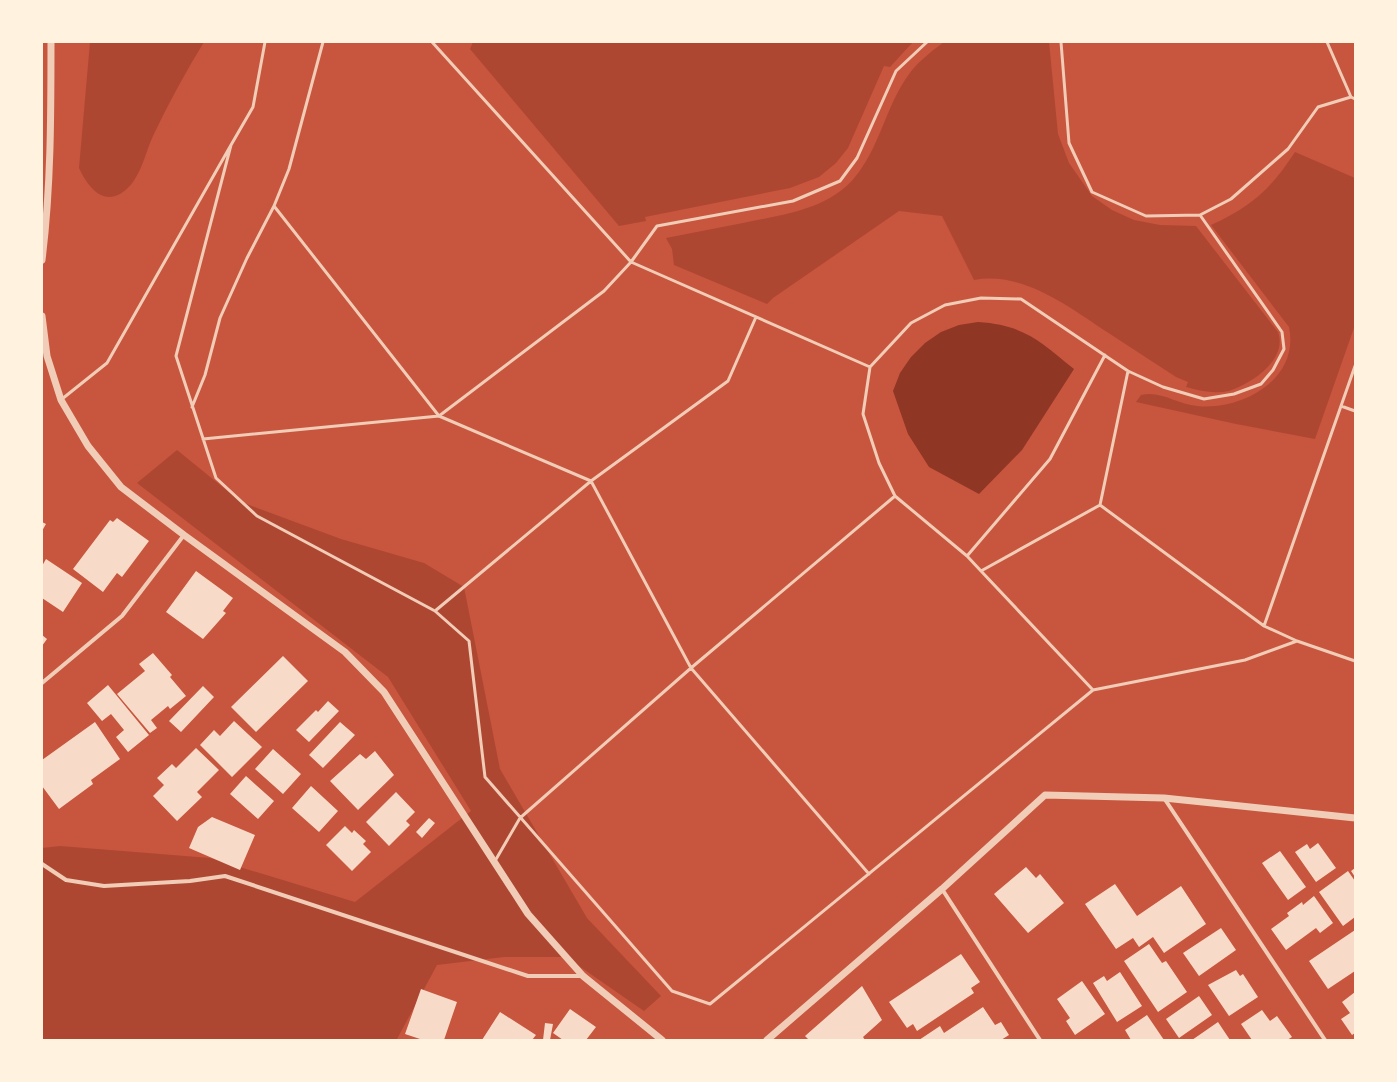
<svg xmlns="http://www.w3.org/2000/svg" width="1397" height="1082" font-family="Quicksand,sans-serif">
	<rect width="100%" height="100%" fill="#c8553d"/>
	<path fill="#ae4732" d="M 90,42 L 204,42 C 185,73 168,104 153,136 C 146,151 143,168 133,182 C 130,186 125,191 120,194 C 100,205 86,183 79,168 Z
		M 473,42 L 913,42 L 890,67 L 884,66 L 848,148 L 836,163 L 819,177 L 790,188 L 645,217 L 646,221 L 619,226 L 470,49 Z
		M 944,42 L 1049,42 L 1058,134 L 1069,163 L 1092,196 L 1112,210 L 1134,220 L 1160,225 L 1196,226 L 1278,332 C 1288,360 1251,384 1229,391 C 1214,394 1200,391 1186,387 L 1188,382 L 1176,377 C 1153,362 1130,347 1107,332 C 1069,307 1023,271 974,280 L 942,216 L 899,211 L 773,298 L 767,304 L 674,265 L 672,249 L 666,238 C 692,233 717,228 743,223 C 786,214 835,209 861,169 C 880,142 887,107 905,80 C 915,64 929,53 944,42 Z
		M 1295,152 L 1355,178 L 1355,325 L 1315,439 L 1236,424 L 1136,402 L 1141,395 C 1160,390 1177,404 1197,406 C 1242,411 1300,379 1289,327 L 1211,225 C 1251,207 1271,189 1295,152 Z
		M 177,450 L 241,502 L 341,539 L 424,563 L 464,587 L 500,769 L 587,918 L 661,996 L 644,1011 L 566,957 L 504,957 L 437,965 L 397,1039 L 398,1040 L 42,1040 L 42,848 L 60,846 L 210,858 L 355,902 L 471,811 L 388,677 L 137,483 Z"/>
	<path fill="#8f3625" d="M 978,322 C 1024,325 1040,341 1074,369 L 1022,450 L 979,494 L 929,467 L 908,434 L 893,391 L 900,373 L 911,357 L 925,343 L 941,332 L 959,325 Z"/>
	<path fill="#f7dbc8" d="M 117,518 L 149,541 L 122,577 L 117,573 L 103,592 L 73,569 L 110,520 L 113,522 Z
		M 42,522 L 46,524 L 42,531 Z
		M 46,559 L 82,583 L 63,612 L 42,598 L 42,566 Z
		M 196,571 L 233,598 L 223,611 L 226,613 L 203,639 L 166,612 Z
		M 42,635 L 47,639 L 42,646 Z
		M 153,653 L 172,675 L 170,677 L 186,696 L 170,709 L 168,706 L 151,720 L 157,728 L 150,733 L 117,694 L 145,671 L 139,664 Z
		M 283,656 L 308,681 L 256,732 L 231,707 Z
		M 108,685 L 149,735 L 128,752 L 116,737 L 124,730 L 111,714 L 102,721 L 87,703 Z
		M 203,686 L 214,697 L 181,732 L 169,721 Z
		M 328,701 L 339,711 L 309,742 L 296,730 L 316,710 L 318,712 Z
		M 234,721 L 262,747 L 232,777 L 200,745 L 214,730 L 220,736 Z
		M 95,722 L 120,759 L 91,780 L 93,784 L 59,809 L 42,786 L 42,760 Z
		M 340,722 L 355,735 L 323,768 L 309,755 Z
		M 196,748 L 219,770 L 197,792 L 202,797 L 177,821 L 153,796 L 164,785 L 157,778 L 172,764 L 176,768 Z
		M 273,749 L 301,774 L 283,794 L 255,769 Z
		M 375,751 L 394,775 L 358,810 L 330,781 L 360,754 L 366,759 Z
		M 246,776 L 274,801 L 258,819 L 230,794 Z
		M 311,786 L 338,811 L 319,832 L 292,808 Z
		M 396,792 L 415,812 L 406,821 L 410,825 L 389,846 L 366,822 Z
		M 212,817 L 255,835 L 240,870 L 189,848 L 198,827 Z
		M 429,818 L 435,823 L 422,838 L 416,832 Z
		M 345,826 L 352,833 L 354,830 L 366,841 L 363,844 L 371,852 L 352,871 L 326,845 Z
		M 1318,843 L 1336,868 L 1316,882 L 1295,852 L 1307,844 L 1310,849 Z
		M 1280,851 L 1306,887 L 1288,900 L 1262,863 Z
		M 1026,867 L 1036,878 L 1040,874 L 1064,903 L 1028,933 L 994,894 Z
		M 1355,868 L 1355,877 L 1351,871 Z
		M 1348,871 L 1355,881 L 1355,917 L 1343,926 L 1319,892 Z
		M 1115,884 L 1137,916 L 1181,886 L 1206,924 L 1164,953 L 1153,937 L 1139,947 L 1133,938 L 1116,949 L 1085,904 Z
		M 1314,896 L 1333,923 L 1320,933 L 1316,928 L 1286,950 L 1271,929 L 1289,916 L 1287,913 L 1302,902 L 1303,905 Z
		M 1221,928 L 1236,950 L 1199,976 L 1183,953 Z
		M 1355,930 L 1355,971 L 1328,989 L 1309,961 Z
		M 1149,944 L 1162,963 L 1166,961 L 1187,992 L 1158,1012 L 1124,961 Z
		M 961,954 L 980,982 L 971,988 L 974,993 L 917,1031 L 913,1024 L 907,1028 L 889,1002 Z
		M 1236,970 L 1240,976 L 1243,974 L 1258,997 L 1229,1016 L 1208,985 Z
		M 1120,972 L 1142,1006 L 1117,1022 L 1093,983 L 1104,976 L 1107,981 Z
		M 1082,981 L 1105,1014 L 1075,1035 L 1066,1021 L 1070,1018 L 1057,999 Z
		M 862,986 L 882,1020 L 863,1037 L 865,1040 L 809,1040 L 805,1036 Z
		M 421,989 L 457,1002 L 444,1040 L 423,1040 L 405,1034 Z
		M 1355,992 L 1355,1033 L 1352,1035 L 1341,1019 L 1350,1013 L 1342,1002 Z
		M 1199,996 L 1212,1015 L 1179,1038 L 1166,1019 Z
		M 983,1007 L 995,1025 L 1001,1022 L 1009,1035 L 1001,1040 L 919,1040 L 940,1026 L 944,1033 Z
		M 570,1009 L 596,1027 L 586,1040 L 563,1040 L 553,1033 Z
		M 1262,1010 L 1270,1021 L 1277,1016 L 1292,1037 L 1287,1040 L 1252,1040 L 1241,1024 Z
		M 500,1012 L 536,1035 L 532,1040 L 482,1040 Z
		M 1147,1015 L 1164,1040 L 1131,1040 L 1125,1030 Z
		M 1218,1022 L 1230,1040 L 1192,1040 Z
		M 545,1023 L 553,1024 L 550,1040 L 543,1040 Z"/>
	<g fill="none" stroke-linecap="round" stroke-linejoin="round">
		<path stroke="#f1ccb7" stroke-width="3" d="M 432,42 L 631,262 L 870,367
			M 1061,42 L 1069,143 L 1092,192 L 1146,216 L 1200,215 L 1231,199 L 1288,149 L 1318,107 L 1351,97 L 1355,99
			M 1327,42 L 1351,97
			M 231,145 L 176,356 L 216,478 L 257,516 L 435,611 L 469,641 L 485,777 L 672,991 L 710,1004 L 1093,690 L 1245,660 L 1297,641
			M 274,206 L 439,416 L 591,481 L 691,668 L 869,874
			M 981,298 L 1021,299 L 1128,371 L 1100,505 L 981,571 L 967,556 L 895,496 L 879,463 L 863,414 L 870,367 L 911,323 L 945,305 Z
			M 1128,371 L 1163,387 L 1204,399 L 1234,394 L 1261,384 L 1273,370 L 1284,349 L 1282,332 L 1200,215
			M 62,399 L 107,363 L 231,145 L 253,107 L 265,42
			M 1341,406 L 1355,411
			M 192,407 L 205,375 L 220,318 L 247,258 L 274,206 L 289,169 L 323,42
			M 203,439 L 439,416 L 604,291 L 631,262 L 657,226 L 793,201 L 840,181 L 857,158 L 896,71 L 927,42
			M 1100,505 L 1264,626 L 1297,641 L 1355,661
			M 967,556 L 1050,459 L 1105,355
			M 981,571 L 1093,690
			M 435,611 L 591,481 L 728,381 L 756,317
			M 1264,626 L 1355,366
			M 495,861 L 520,818 L 691,668 L 895,496"/>
		<path stroke="#f1ccb7" stroke-width="4" d="M 42,683 L 122,616 L 184,535
			M 1164,798 L 1325,1040
			M 42,864 L 66,880 L 104,886 L 190,881 L 225,876 L 528,976 L 582,976
			M 942,889 L 1040,1040"/>
		<path stroke="#f1ccb7" stroke-width="7" d="M 42,260 C 51,188 51,114 51,42
			M 42,316 L 47,356 L 61,400 L 88,446 L 121,487 L 184,535 L 345,652 L 384,692 L 528,914 L 583,976 L 662,1040
			M 767,1040 L 942,889 L 1045,795 L 1164,798 L 1355,818"/>
	</g>
	<rect width="1397" height="1082" fill="none" stroke="#fff3e0" stroke-width="86"/>
</svg>
